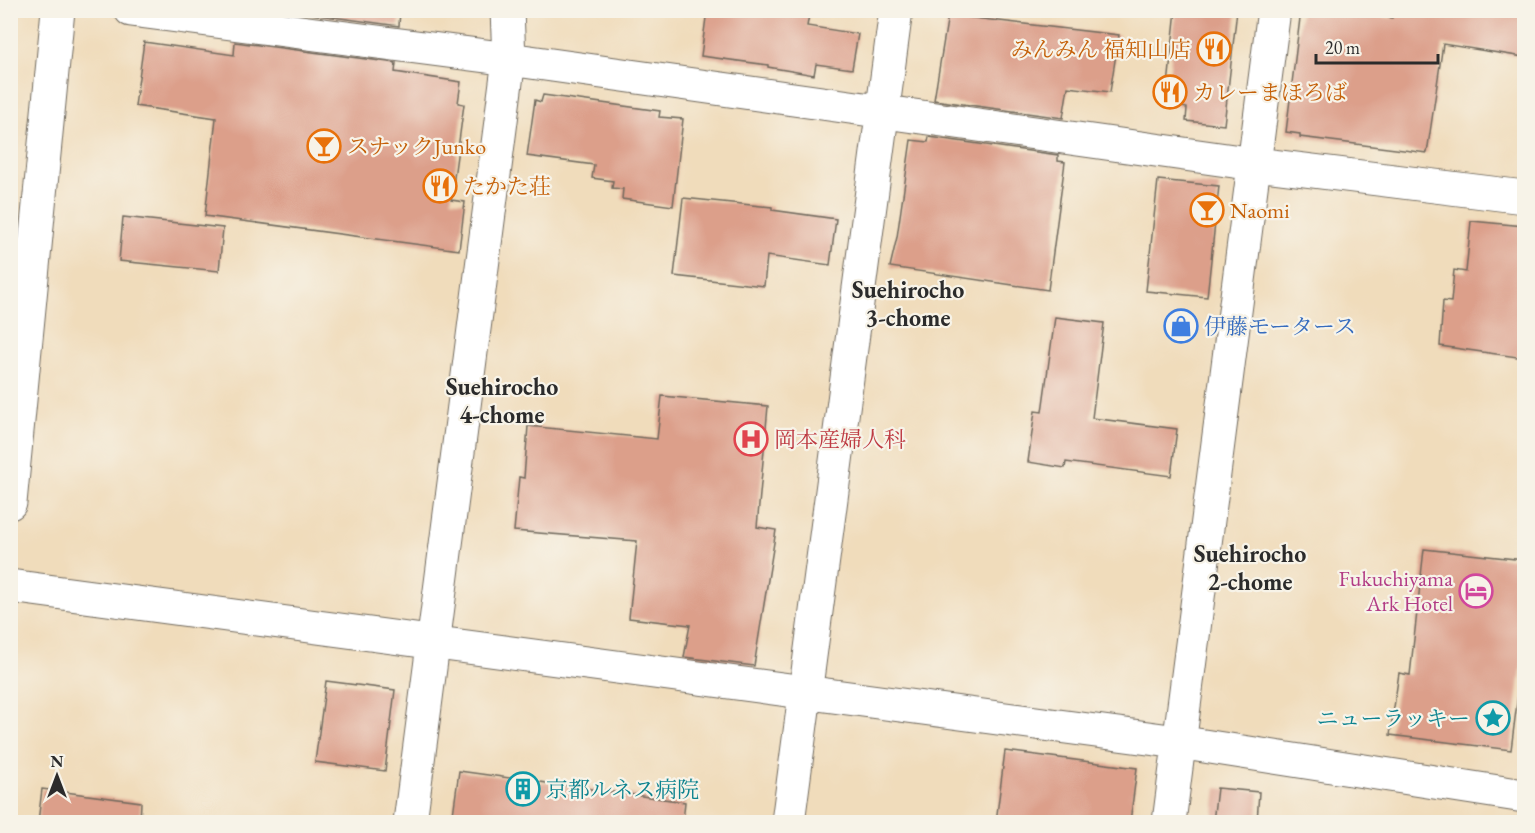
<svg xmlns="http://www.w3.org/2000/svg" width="1535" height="833" font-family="'EB Garamond','Noto Serif JP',serif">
	<rect width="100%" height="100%" fill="#f7f3e8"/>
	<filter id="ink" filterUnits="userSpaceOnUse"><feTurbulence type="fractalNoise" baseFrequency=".0167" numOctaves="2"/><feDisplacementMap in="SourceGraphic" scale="12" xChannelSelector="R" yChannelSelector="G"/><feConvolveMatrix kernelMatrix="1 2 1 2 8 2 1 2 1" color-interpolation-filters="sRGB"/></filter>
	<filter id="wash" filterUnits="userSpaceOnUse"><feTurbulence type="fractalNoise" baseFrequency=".008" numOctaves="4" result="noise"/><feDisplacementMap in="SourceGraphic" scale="24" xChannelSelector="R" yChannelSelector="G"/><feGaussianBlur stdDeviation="1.35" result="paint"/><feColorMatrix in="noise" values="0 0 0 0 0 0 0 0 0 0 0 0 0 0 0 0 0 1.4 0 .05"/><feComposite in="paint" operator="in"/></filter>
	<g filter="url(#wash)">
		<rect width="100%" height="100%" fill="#f0dcbb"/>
		<g id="blocks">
			<path fill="#dc9f8a" d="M 281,10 L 400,10 L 399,26 Z
				M 707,10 L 810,10 L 807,26 L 858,34 L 852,69 L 816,64 L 814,75 L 768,67 L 768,65 L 701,56 Z
				M 1176,10 L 1237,10 L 1224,125 L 1186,121 L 1187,108 L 1166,104 Z
				M 1301,10 L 1329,10 L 1392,18 L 1393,10 L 1524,10 L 1524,57 L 1443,44 L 1427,153 L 1300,137 L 1300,134 L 1286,132 Z
				M 948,15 L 1119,35 L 1110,92 L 1068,87 L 1063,118 L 934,100 Z
				M 144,42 L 234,55 L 235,42 L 396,63 L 395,72 L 461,82 L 458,103 L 464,104 L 451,200 L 465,202 L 459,250 L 205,216 L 216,118 L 135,106 Z
				M 543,95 L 660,111 L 659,117 L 683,119 L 673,206 L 622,199 L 623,189 L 612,188 L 613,181 L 592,178 L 594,165 L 527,156 L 535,100 L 541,102 Z
				M 929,137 L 1058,155 L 1058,161 L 1065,162 L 1048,290 L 890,267 L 897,237 L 911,140 L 928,142 Z
				M 1158,180 L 1219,186 L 1207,297 L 1146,291 Z
				M 683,198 L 772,207 L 772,210 L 836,219 L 830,265 L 767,256 L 764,286 L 674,276 Z
				M 123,217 L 223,228 L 219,271 L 119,261 Z
				M 1471,221 L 1524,226 L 1524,358 L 1440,346 L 1443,301 L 1451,302 L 1454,270 L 1466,272 Z
				M 1055,317 L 1104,323 L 1092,418 L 1177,429 L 1171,476 L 1066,462 L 1065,468 L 1028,462 L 1035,411 L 1042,412 Z
				M 662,396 L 768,406 L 757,527 L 776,530 L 754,666 L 684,657 L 690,625 L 629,618 L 637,541 L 514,531 L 519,477 L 524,478 L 528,426 L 657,439 Z
				M 1424,549 L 1524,560 L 1524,647 L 1511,750 L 1390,735 L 1399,673 L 1410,675 Z
				M 326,681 L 395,690 L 385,771 L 315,762 Z
				M 1005,751 L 1137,768 L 1130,822 L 996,822 Z
				M 459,771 L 685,802 L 683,822 L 452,822 Z
				M 1217,788 L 1259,792 L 1257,822 L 1213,822 Z
				M 42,789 L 141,802 L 140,822 L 38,822 Z"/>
		</g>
	</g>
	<g filter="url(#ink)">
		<use href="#blocks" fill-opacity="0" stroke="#70695d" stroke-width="1.5"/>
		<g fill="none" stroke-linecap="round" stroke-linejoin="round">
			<defs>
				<path id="minor" d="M 131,10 L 509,59 L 1255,164 L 1524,197
					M 10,503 L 58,10
					M 10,586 L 1178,742 L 1524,796
					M 410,822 L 509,59 L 507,10
					M 788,822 L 896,10
					M 1169,822 L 1274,10"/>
			</defs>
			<use href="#minor" stroke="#70695d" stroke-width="35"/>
			<use href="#minor" stroke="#fff" stroke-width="33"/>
		</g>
	</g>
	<defs>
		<symbol id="restaurant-ring" viewBox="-11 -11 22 22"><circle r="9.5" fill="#f7f3e8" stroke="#e8710a" stroke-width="1.5"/><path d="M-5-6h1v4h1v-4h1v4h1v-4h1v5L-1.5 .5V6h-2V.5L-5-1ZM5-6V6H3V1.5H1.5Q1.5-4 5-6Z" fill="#e8710a"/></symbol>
		<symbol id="bar-ring" viewBox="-11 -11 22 22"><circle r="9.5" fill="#f7f3e8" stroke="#e8710a" stroke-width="1.5"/><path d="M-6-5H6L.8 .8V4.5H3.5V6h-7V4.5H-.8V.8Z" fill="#e8710a"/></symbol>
		<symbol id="shop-ring" viewBox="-11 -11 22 22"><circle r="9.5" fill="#f7f3e8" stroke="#3f7fe0" stroke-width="1.5"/><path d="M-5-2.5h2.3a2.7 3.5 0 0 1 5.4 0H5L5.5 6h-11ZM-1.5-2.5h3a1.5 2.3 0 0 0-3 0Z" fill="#3f7fe0"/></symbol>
		<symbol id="hospital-ring" viewBox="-11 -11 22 22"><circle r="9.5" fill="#f7f3e8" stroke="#e0444e" stroke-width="1.5"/><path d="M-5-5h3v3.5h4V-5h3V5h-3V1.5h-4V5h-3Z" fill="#e0444e"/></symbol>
		<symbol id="hotel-ring" viewBox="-11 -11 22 22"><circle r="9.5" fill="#f7f3e8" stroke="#d1479c" stroke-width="1.5"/><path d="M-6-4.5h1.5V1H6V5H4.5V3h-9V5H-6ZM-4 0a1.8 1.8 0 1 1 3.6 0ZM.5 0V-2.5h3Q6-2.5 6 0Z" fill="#d1479c"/></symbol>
		<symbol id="sight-ring" viewBox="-11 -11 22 22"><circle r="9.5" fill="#f7f3e8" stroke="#0f9aa8" stroke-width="1.5"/><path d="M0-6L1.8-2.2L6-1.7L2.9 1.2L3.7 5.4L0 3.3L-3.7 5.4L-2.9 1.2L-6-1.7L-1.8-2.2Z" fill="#0f9aa8"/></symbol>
		<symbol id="building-ring" viewBox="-11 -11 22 22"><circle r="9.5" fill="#f7f3e8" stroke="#0f9aa8" stroke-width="1.5"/><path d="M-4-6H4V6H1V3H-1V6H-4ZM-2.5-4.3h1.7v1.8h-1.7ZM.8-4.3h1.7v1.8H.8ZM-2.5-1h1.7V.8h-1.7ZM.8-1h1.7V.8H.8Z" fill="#0f9aa8"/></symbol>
	</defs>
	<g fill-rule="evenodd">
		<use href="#restaurant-ring" x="1195" y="30" width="38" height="38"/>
		<use href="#restaurant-ring" x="1151" y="73" width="38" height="38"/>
		<use href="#bar-ring" x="305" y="127" width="38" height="38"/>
		<use href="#restaurant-ring" x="421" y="167" width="38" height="38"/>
		<use href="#bar-ring" x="1188" y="191" width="38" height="38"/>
		<use href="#shop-ring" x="1162" y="307" width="38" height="38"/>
		<use href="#hospital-ring" x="732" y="420" width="38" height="38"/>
		<use href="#hotel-ring" x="1457" y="572" width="38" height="38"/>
		<use href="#sight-ring" x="1474" y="699" width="38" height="38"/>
		<use href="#building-ring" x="504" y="770" width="38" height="38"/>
	</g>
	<g text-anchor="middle" stroke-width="4.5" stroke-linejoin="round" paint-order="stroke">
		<g font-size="22" fill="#c56008" stroke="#f7f3e8" text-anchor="start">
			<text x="1191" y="57" text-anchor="end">みんみん 福知山店</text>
			<text x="1193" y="100">カレーまほろば</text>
			<text x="347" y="154">スナックJunko</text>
			<text x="463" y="194">たかた荘</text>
			<text x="1230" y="218">Naomi</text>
		</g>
		<g font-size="22" fill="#366cbe" stroke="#f7f3e8" text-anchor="start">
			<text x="1204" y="334">伊藤モータース</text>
		</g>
		<g font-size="22" fill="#be3a42" stroke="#f7f3e8" text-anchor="start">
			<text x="774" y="447">岡本産婦人科</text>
		</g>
		<g font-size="22" fill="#b23c85" stroke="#f7f3e8" text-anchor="end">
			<text x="1453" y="586">Fukuchiyama<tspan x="1453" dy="25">Ark Hotel</tspan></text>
		</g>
		<g font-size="22" fill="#0d838f" stroke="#f7f3e8" text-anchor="end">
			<text x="1470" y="726">ニューラッキー</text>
			<text x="546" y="797" text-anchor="start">京都ルネス病院</text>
		</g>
		<g font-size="24" font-weight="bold" fill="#2b2b2b" stroke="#f7f3e8">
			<text x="908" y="298">Suehirocho<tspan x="908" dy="28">3-chome</tspan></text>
			<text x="502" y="395">Suehirocho<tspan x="502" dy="28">4-chome</tspan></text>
			<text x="1250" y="562">Suehirocho<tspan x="1250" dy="28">2-chome</tspan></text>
		</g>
	</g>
	<rect width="1535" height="833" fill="none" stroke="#f7f3e8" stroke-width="36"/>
	<g transform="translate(57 776)" stroke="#f7f3e8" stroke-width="4.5" paint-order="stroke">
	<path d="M0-4.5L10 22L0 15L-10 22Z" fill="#2b2b2b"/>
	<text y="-9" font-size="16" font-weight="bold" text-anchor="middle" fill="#2b2b2b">N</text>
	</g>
	<path d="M1316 54v9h122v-9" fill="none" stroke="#2b2b2b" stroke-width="3"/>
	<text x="1325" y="54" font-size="18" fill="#2b2b2b" stroke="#f7f3e8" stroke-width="4.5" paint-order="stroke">20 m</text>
</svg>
